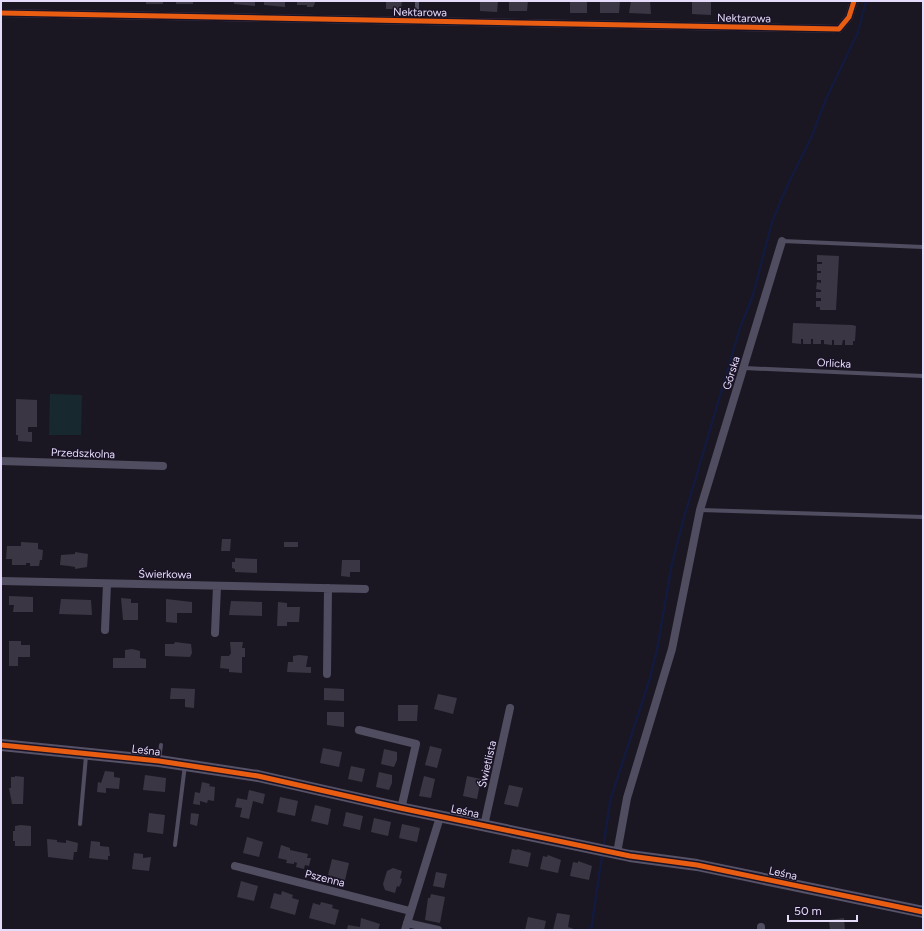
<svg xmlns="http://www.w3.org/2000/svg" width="924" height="931" font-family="Figtree,sans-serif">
	<rect width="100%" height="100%" fill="#1b1722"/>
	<path fill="#17292e" d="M 50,394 L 82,395 L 81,435 L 49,435 Z"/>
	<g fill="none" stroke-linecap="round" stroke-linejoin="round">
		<path stroke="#121a3e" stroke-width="2.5" d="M 604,843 L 610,801 L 650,678 L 657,650 L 672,563 L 683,521 L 740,328 L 753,295 L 772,222 L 788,184 L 811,138 L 826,99 L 858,32 L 866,1
			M 591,930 L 602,856"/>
	</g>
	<path fill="#3b3643" d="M 146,1 L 163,1 L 163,4 L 146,4 Z
		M 176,1 L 193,1 L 193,4 L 176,4 Z
		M 234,1 L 255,1 L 255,6 L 234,4 Z
		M 264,1 L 285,1 L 285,7 L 264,5 Z
		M 297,1 L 315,1 L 315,3 L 313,7 L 307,7 L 307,5 L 297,5 Z
		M 386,1 L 402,1 L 401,9 L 386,9 Z
		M 480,1 L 498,1 L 497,12 L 480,11 Z
		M 509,1 L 528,1 L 527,11 L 509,11 Z
		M 600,1 L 620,1 L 619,13 L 600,13 Z
		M 631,1 L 650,1 L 651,14 L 629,13 Z
		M 692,1 L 711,1 L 711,15 L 692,14 Z
		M 570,2 L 587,2 L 587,13 L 570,13 Z
		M 817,255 L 839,256 L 836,310 L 820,310 L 820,307 L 816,307 L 816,301 L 821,301 L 821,298 L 816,298 L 816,292 L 821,292 L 821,290 L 816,289 L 817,282 L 821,283 L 821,280 L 817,280 L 817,273 L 821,273 L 821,271 L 817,271 L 817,264 L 822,264 L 822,262 L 817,262 Z
		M 793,323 L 852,325 L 856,326 L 855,341 L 853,341 L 853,345 L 845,345 L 845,340 L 843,340 L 842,345 L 834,345 L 834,340 L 832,340 L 832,345 L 824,344 L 824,340 L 821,340 L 821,344 L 813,344 L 813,339 L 811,339 L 811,344 L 803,344 L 803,339 L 801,339 L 801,344 L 792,343 Z
		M 16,399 L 37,400 L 37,427 L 28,427 L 28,432 L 32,432 L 32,442 L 18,441 L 18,435 L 16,435 Z
		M 222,539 L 231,539 L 230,551 L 221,551 Z
		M 21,542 L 38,543 L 38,549 L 43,550 L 42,560 L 40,560 L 39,566 L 30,566 L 30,563 L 26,563 L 26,565 L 12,565 L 12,559 L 6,559 L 7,546 L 21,546 Z
		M 284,542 L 298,542 L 298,547 L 284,547 Z
		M 75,552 L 88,554 L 87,567 L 75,569 L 75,567 L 69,566 L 60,565 L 61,555 L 75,554 Z
		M 235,558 L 257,559 L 257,573 L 235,572 L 235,569 L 232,568 L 232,562 L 235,562 Z
		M 342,560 L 360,560 L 360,572 L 350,572 L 350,577 L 341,576 Z
		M 9,596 L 33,597 L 33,612 L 13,612 L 14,605 L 9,605 Z
		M 121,598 L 131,599 L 131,603 L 138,603 L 138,620 L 123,620 Z
		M 61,599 L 91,600 L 92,615 L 59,614 Z
		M 166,599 L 192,602 L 192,613 L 177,613 L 177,623 L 166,622 Z
		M 231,601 L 262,602 L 262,616 L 229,615 Z
		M 278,602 L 287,603 L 287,607 L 300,607 L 299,622 L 287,622 L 287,626 L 277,626 Z
		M 9,641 L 21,641 L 21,645 L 30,645 L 30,657 L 18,657 L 18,666 L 9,666 Z
		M 175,642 L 191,644 L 192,653 L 190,657 L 165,656 L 165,644 L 174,644 Z
		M 230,642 L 243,642 L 242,648 L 245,648 L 245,657 L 242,657 L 242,673 L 229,672 L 229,669 L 220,668 L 221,656 L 229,656 L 231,653 Z
		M 132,649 L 140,651 L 140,658 L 146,659 L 146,668 L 113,668 L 113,658 L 125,658 L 125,650 Z
		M 299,655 L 308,656 L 306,667 L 311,667 L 311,673 L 287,672 L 288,662 L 293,662 L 293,656 Z
		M 171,688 L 195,689 L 194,708 L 185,707 L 185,699 L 170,699 Z
		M 324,688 L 344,689 L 344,701 L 324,700 Z
		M 438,694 L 457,698 L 453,714 L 434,709 Z
		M 398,705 L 418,705 L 417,721 L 398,721 Z
		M 327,712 L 344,712 L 344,727 L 327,725 Z
		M 430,746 L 442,749 L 437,768 L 425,765 Z
		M 323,748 L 342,752 L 339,767 L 320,763 Z
		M 384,749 L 397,752 L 397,760 L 394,767 L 381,764 Z
		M 351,766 L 365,769 L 362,782 L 348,779 Z
		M 105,771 L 114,772 L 114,777 L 120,778 L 119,789 L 106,788 L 106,793 L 97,792 L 98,782 L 101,783 Z
		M 379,772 L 392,775 L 392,783 L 389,790 L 376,787 Z
		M 145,775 L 166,778 L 165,792 L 143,790 Z
		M 15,776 L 24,777 L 23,804 L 12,804 L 9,788 L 11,788 L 11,777 L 15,777 Z
		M 424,776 L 435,779 L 431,798 L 419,796 Z
		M 467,776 L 481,779 L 477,799 L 463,796 Z
		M 202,782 L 210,784 L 209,786 L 215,787 L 214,801 L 208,800 L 207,803 L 200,801 L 200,805 L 193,804 L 195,792 L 200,793 Z
		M 509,785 L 523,788 L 518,807 L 504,804 Z
		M 249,790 L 265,794 L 263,804 L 253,801 L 249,819 L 240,817 L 242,808 L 235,807 L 237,798 L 247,800 Z
		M 280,797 L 298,801 L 295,816 L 277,812 Z
		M 315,805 L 331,809 L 328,825 L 311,821 Z
		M 346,812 L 363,816 L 360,830 L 343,826 Z
		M 149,813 L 165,815 L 163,834 L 147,832 Z
		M 191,813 L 199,814 L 197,826 L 190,824 Z
		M 374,818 L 391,822 L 388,836 L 371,832 Z
		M 402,824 L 420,828 L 417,842 L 399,838 Z
		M 21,825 L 31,826 L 31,846 L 15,846 L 15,841 L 13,841 L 13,831 L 15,831 L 15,826 Z
		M 247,837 L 263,842 L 259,857 L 243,853 Z
		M 47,839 L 57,840 L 57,842 L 66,843 L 66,840 L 78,843 L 77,852 L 74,852 L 73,860 L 48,857 Z
		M 91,841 L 100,842 L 100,846 L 109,847 L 110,856 L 108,856 L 108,860 L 89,858 Z
		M 281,845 L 290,848 L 290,850 L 308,854 L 307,858 L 311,858 L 309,866 L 305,865 L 304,869 L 296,867 L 297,863 L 294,862 L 294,864 L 286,863 L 287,860 L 278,858 Z
		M 512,849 L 517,850 L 517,849 L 531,853 L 528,867 L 509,863 Z
		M 134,853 L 143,854 L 143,858 L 151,857 L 149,871 L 132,869 Z
		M 548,855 L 561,860 L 558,873 L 540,869 L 543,856 L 547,857 Z
		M 332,859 L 349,863 L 345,880 L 328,875 Z
		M 578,861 L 592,866 L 589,880 L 570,876 L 573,862 L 578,863 Z
		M 393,868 L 402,871 L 400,878 L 402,879 L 401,883 L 399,887 L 397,886 L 395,893 L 385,890 L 383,884 L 387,871 Z
		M 436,872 L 447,874 L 444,888 L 433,886 Z
		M 241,881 L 258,886 L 254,901 L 237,897 Z
		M 282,891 L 293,895 L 292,898 L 299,900 L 295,915 L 270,908 L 274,893 L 281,895 Z
		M 431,894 L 445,897 L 440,923 L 425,920 L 428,898 L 430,898 Z
		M 321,902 L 333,905 L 332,908 L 339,910 L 335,925 L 309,918 L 313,903 L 320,905 Z
		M 557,913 L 570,915 L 568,927 L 577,930 L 553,930 Z
		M 528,917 L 546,921 L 544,930 L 525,930 Z
		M 361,918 L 380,924 L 378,930 L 347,930 L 348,925 L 360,927 Z
		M 844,918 L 845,930 L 830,930 L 829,920 Z"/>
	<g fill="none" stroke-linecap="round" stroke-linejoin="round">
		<path stroke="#514d61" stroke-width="4" d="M 417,22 L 417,1
			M 782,241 L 923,247
			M 744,368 L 923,376
			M 700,510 L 923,517
			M 159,759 L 161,745
			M 80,824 L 86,756
			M 175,845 L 185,765"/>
		<path stroke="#514d61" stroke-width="8" d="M 1,13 L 839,29 L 849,17 L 854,1
			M 1,461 L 163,466
			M 1,581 L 365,589
			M 105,630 L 107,584
			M 215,633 L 217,586
			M 327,674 L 328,588
			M 359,730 L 416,744 L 401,809
			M 484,826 L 510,708
			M 617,853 L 627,798 L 672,649 L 700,510 L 782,241
			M 235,866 L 410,911
			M 407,923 L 438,930
			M 761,927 L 761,930
			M 405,930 L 440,817"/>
		<path stroke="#565267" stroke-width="12" d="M 1,745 L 159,761 L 258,776 L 400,808 L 630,856 L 697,865 L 923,912"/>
		<defs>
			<path id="cycleway" d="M 1,13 L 839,29 L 849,17 L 854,1
				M 1,745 L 159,761 L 258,776 L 400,808 L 630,856 L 697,865 L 923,912"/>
		</defs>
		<use href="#cycleway" stroke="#1a1326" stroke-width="8"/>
		<use href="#cycleway" stroke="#e95d12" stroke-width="5"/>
	</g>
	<g text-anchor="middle" stroke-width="3" stroke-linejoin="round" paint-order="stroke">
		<g font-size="11" fill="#e5dcfb" stroke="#1a1326">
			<text transform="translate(420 12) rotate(1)" y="4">Nektarowa</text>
			<text transform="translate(744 18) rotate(1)" y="4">Nektarowa</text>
			<text transform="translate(834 363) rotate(3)" y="4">Orlicka</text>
			<text transform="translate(731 373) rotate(-73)" y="4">Górska</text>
			<text transform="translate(83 453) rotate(2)" y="4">Przedszkolna</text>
			<text transform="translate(165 574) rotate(1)" y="4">Świerkowa</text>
			<text transform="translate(146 750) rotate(7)" y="4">Leśna</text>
			<text transform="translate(487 764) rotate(-77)" y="4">Świetlista</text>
			<text transform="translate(465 811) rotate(12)" y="4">Leśna</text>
			<text transform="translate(783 873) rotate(12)" y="4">Leśna</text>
			<text transform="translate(325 878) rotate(14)" y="4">Pszenna</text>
		</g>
	</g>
	<rect width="924" height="931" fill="none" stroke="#e5dcfb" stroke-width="4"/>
	<path d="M788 915v6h69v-6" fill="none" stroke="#e5dcfb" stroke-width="2"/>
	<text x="794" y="915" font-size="12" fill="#e5dcfb" stroke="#1a1326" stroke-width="3" paint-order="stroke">50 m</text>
</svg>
